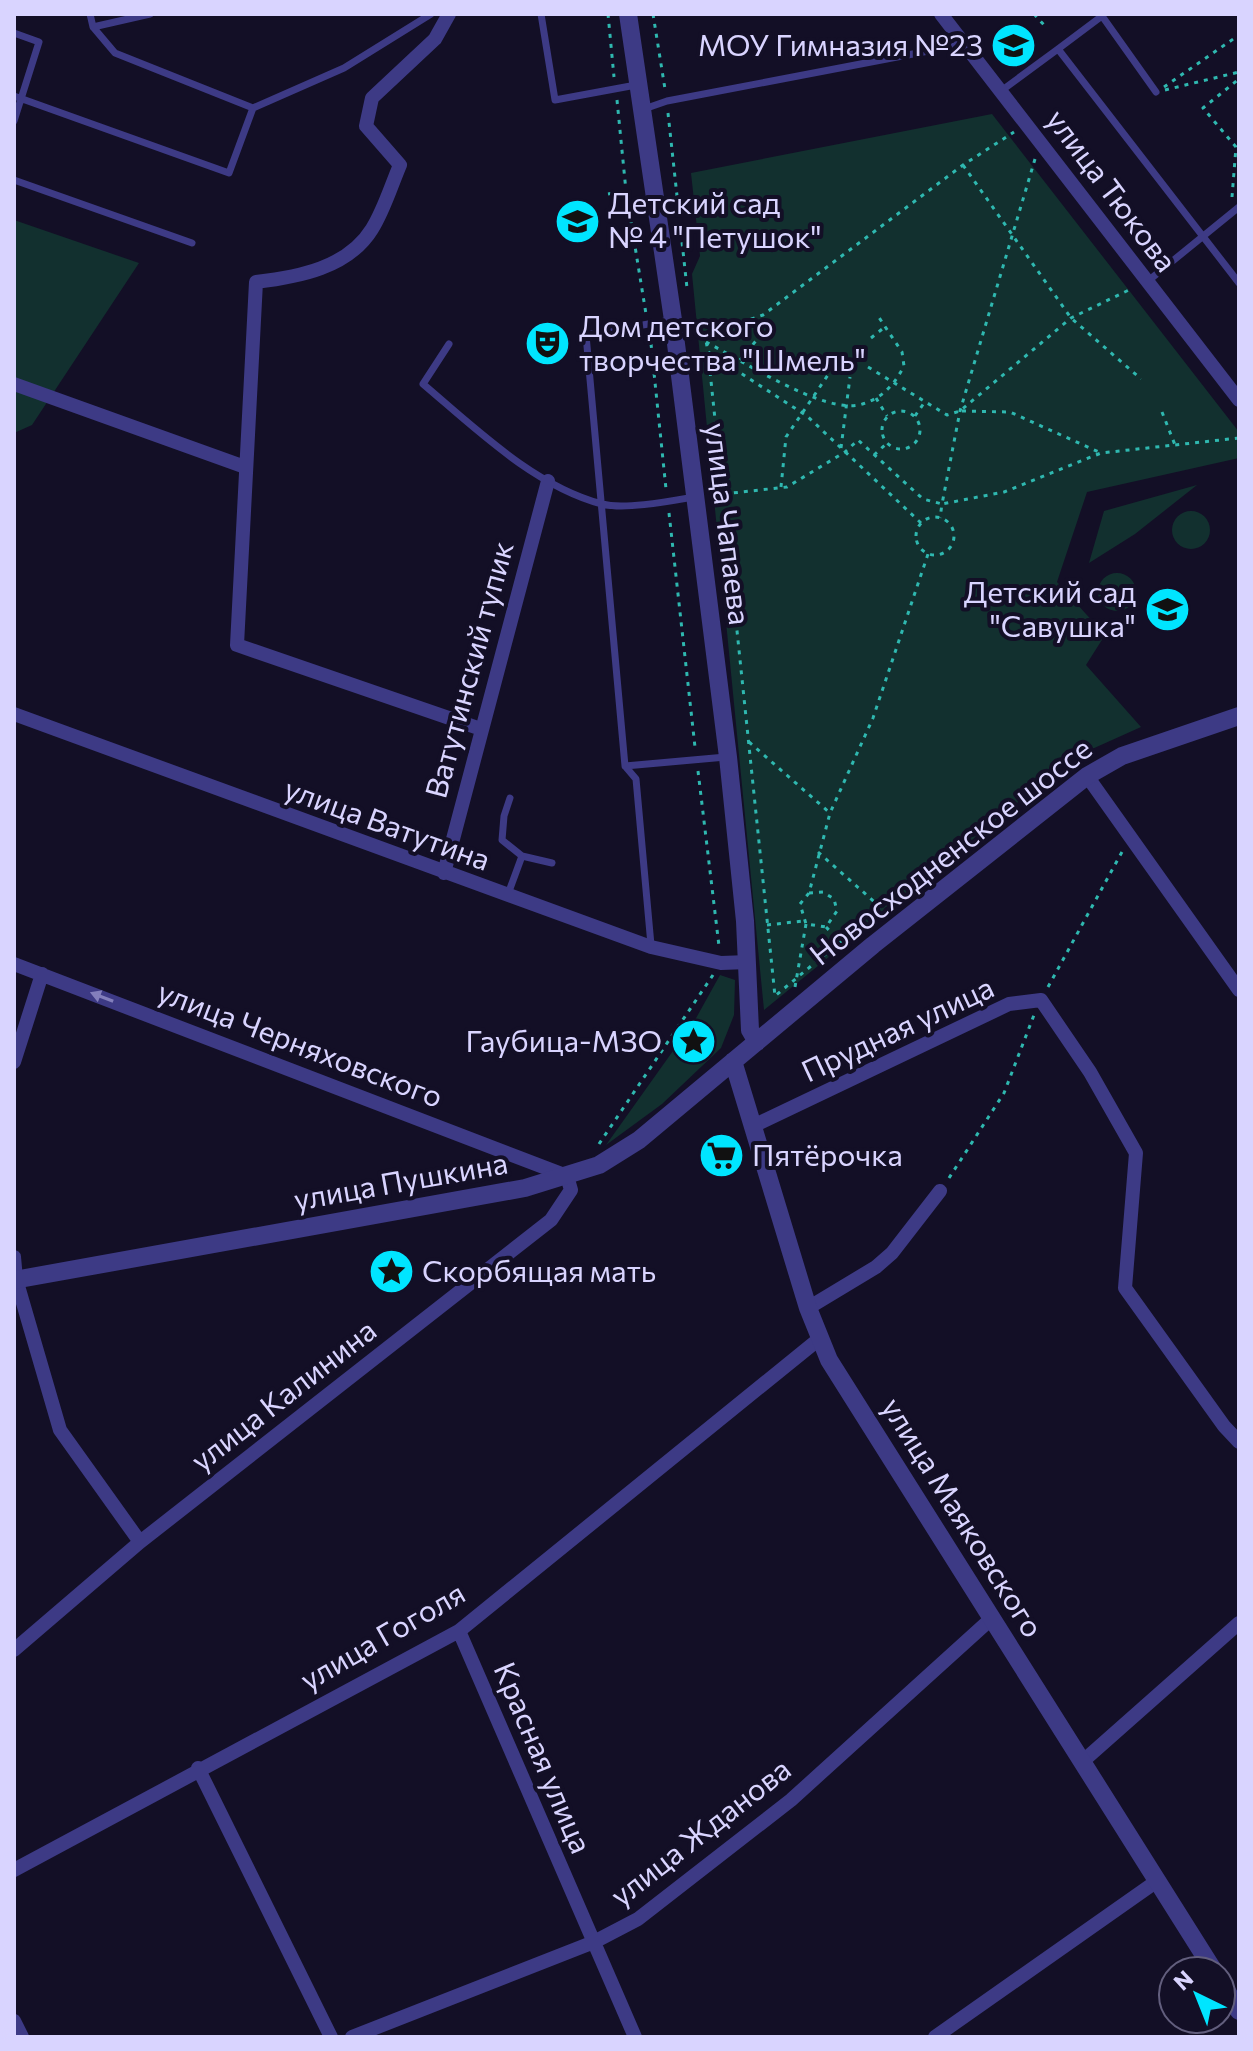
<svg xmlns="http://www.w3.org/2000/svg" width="1253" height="2051" font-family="Commissioner,sans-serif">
	<rect width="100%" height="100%" fill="#130f26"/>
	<path fill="#12302f" d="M 992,114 L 1239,432 L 1239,458 L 1087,492 L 1057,582 L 1105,635 L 1086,665 L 1141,727 L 1072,758 L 764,1010 L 692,274 L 700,256 L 691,173 Z
		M 14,220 L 139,263 L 32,425 L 14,433 Z
		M 1197,485 L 1135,534 L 1089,563 L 1104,511 Z
		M1172 530a19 19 0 1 1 38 0a19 19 0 1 1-38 0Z
		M1098 592a19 19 0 1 1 38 0a19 19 0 1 1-38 0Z
		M 720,975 L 735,980 L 734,1015 L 721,1048 L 662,1104 L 606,1145 L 695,1020 Z"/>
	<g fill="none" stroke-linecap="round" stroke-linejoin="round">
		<path stroke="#2fb8b0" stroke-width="3" stroke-dasharray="4 6" stroke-linecap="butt" d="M 608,14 L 614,77
			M 653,14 L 665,89
			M 1034,14 L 1044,25
			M 1164,87 L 1239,35
			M 1165,90 L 1239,72
			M 617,100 L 626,191 L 646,314
			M 668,113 L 687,288
			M 1035,159 L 960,411 L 942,504 L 1004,492 L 1101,453 L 1239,438
			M 963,165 L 1071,318 L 1141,379
			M 608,194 L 626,191
			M 1232,197 L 1236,147 L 1203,108 L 1239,79
			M 650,334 L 666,489
			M 871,338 L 886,326
			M 706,342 C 741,360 822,413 859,405 C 882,399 894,385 904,366 L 902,352 L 878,316
			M 708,352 L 775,996 L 840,942
			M 740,360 L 760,336
			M 868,367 L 947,415 L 960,411 L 1071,318 L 1133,288
			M 876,398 L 887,416
			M882 430a19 19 0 1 1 38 0a19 19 0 1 1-38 0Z
			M 962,411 L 1010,412 L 1101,453
			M 1162,412 L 1175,445
			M 915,416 L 924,403
			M 841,448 L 850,377
			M 874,455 L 886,444
			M 781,487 L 786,437 L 832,369
			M 714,495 L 787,487 L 845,452 L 858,440 L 923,499 L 942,504 L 940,518
			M 669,513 L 695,747
			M916 536a19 19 0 1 1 38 0a19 19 0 1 1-38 0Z
			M 921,523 L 807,416 L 708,352 L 705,335 L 763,315 L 963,165 L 1014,132
			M 749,742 L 830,813
			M 698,771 L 719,946
			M 818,852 L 887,913
			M 809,893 L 823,892 L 834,899 L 837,911 L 826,927 L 806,924 L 800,904 L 809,893 L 830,813 L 873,718 L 928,554
			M 767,925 L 803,921
			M 826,927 L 845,947
			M 795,987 L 806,924
			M 1048,987 L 1123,850
			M 599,1144 L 713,975
			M 949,1178 L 1004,1093 L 1034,1015"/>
		<path stroke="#3d3a85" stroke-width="7" d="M 90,14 L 93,27 L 115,53 L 253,108 L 344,68 L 431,14
			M 541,14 L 555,100 L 636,85
			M 93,27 L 150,14
			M 14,33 L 39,42 L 14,121
			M 1058,49 L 1102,16 L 1156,92
			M 1001,91 L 1058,49 L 1239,283
			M 14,96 L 229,173 L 253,108
			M 644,109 L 667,101 L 965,44
			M 14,180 L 192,243
			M 1148,281 L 1239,207
			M 449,344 L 423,384 C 475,428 534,486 602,504 C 624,510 671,501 694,497
			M 625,766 L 726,757
			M 522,856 L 552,863
			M 508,894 L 522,856 L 502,840 L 504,816 L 510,798
			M 651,945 L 636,779 L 625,766 L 586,335 L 671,320"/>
		<path stroke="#3d3a85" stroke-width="14" d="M 449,14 L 435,39 L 372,98 L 366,126 L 400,165 C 391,186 384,210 372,229 C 348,268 298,277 256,282 L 237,645 L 481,729
			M 941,14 L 1239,400
			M 14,384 L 245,467
			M 14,714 L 651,947 L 721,963 L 748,962
			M 1087,776 L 1239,990
			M 444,873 L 548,481
			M 14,964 L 567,1176 L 571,1190 L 551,1220 L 140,1542 L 14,1650
			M 14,1062 L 42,974
			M 753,1126 L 1009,1004 L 1041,1000 L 1090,1072 L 1136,1153 L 1125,1288 L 1224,1426 L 1239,1442
			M 14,1257 L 16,1279 L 60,1430 L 140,1542
			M 808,1308 L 876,1267 L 892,1253 L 940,1191
			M 459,1631 L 635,2037
			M 1082,1762 L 1239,1623
			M 198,1768 L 331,2037
			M 14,1870 L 459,1631 L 819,1339
			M 14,2021 L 22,2037
			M 352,2037 L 594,1942 L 638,1919 L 791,1800 L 992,1618
			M 935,2037 L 1157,1881"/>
		<path stroke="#3d3a85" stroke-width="18" d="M 628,14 L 673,320 L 728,757 L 745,921 L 750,1030 L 757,1042
			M 733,1061 L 808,1308 L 829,1360 L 1214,1971
			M 14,1280 L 525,1188 L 599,1165 L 639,1140 L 873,945 L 1087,776 L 1122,756 L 1239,716
			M 1221,1982 L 1239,2011"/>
	</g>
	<defs><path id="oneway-solid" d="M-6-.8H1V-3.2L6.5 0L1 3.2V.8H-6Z" transform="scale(2)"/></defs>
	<use fill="#837fbc" href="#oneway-solid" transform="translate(102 997) rotate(-159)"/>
	<defs>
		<symbol id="school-disc" viewBox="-11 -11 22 22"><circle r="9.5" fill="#00e5ff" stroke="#130f26"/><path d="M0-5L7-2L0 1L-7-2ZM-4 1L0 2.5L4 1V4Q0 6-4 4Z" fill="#111"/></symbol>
		<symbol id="theatre-disc" viewBox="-11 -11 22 22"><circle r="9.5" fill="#00e5ff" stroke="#130f26"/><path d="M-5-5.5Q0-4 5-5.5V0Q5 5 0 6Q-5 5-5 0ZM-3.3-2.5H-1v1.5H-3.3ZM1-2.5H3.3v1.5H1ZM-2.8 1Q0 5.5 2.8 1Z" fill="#111"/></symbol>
		<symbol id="sight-disc" viewBox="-11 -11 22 22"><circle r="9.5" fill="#00e5ff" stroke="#130f26"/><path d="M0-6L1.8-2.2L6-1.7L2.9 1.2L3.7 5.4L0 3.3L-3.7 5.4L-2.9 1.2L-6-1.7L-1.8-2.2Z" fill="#111"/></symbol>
		<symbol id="supermarket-disc" viewBox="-11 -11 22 22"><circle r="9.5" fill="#00e5ff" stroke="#130f26"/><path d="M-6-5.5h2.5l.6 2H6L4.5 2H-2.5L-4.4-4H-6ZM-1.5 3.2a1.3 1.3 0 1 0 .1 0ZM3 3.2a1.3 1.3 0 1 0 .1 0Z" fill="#111"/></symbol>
	</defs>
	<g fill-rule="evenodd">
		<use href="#school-disc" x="988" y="20" width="51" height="51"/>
		<use href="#school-disc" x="552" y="196" width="51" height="51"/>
		<use href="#theatre-disc" x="522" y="318" width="51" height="51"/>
		<use href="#school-disc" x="1142" y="584" width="51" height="51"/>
		<use href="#sight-disc" x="668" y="1016" width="51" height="51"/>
		<use href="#supermarket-disc" x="696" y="1130" width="51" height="51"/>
		<use href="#sight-disc" x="366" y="1246" width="51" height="51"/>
	</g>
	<g text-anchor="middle" stroke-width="8" stroke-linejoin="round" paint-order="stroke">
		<g font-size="30" fill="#d9d4ff" stroke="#130f26" text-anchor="start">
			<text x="983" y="56" text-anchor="end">МОУ Гимназия №23</text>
			<text x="608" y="214">Детский сад<tspan x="608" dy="34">№ 4 "Петушок"</tspan></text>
			<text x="579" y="337">Дом детского<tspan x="579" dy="34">творчества "Шмель"</tspan></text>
			<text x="1136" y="603" text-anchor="end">Детский сад<tspan x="1136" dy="34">"Савушка"</tspan></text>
			<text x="662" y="1052" text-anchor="end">Гаубица-МЗО</text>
			<text x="752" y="1166">Пятёрочка</text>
			<text x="422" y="1282">Скорбящая мать</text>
		</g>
		<g font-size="30" fill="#d9d4ff" stroke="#130f26">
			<text transform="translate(1111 191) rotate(53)" y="10">улица Тюкова</text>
			<text transform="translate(727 524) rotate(83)" y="10">улица Чапаева</text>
			<text transform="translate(470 670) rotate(-75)" y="10">Ватутинский тупик</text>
			<text transform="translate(387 825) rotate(20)" y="10">улица Ватутина</text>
			<text transform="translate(951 852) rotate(-38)" y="10">Новосходненское шоссе</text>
			<text transform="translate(898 1030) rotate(-25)" y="10">Прудная улица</text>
			<text transform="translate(300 1045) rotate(21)" y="10">улица Черняховского</text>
			<text transform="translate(401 1182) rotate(-10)" y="10">улица Пушкина</text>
			<text transform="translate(284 1396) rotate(-38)" y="10">улица Калинина</text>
			<text transform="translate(962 1518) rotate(58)" y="10">улица Маяковского</text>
			<text transform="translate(383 1637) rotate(-30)" y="10">улица Гоголя</text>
			<text transform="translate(542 1758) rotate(67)" y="10">Красная улица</text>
			<text transform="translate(701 1833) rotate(-38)" y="10">улица Жданова</text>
		</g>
	</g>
	<rect width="1253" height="2051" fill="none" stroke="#d9d4ff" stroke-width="32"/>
	<g transform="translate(1197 1995) rotate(317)"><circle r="38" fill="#130f26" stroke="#625e7d" stroke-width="2"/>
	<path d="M0-6L14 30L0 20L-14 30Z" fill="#00e5ff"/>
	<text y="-12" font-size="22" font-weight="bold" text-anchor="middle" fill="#d9d4ff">N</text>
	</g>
</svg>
